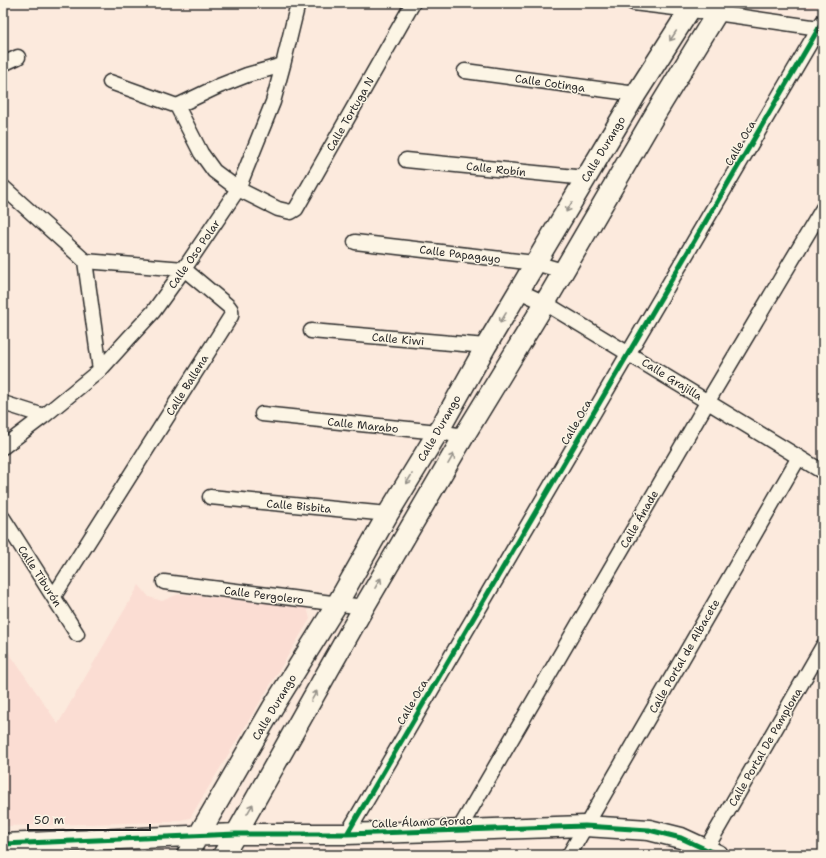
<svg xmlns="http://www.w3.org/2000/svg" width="826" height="858" font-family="'Shantell Sans',sans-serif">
	<rect width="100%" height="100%" fill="#fceadd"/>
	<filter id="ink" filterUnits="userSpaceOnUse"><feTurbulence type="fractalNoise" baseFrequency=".025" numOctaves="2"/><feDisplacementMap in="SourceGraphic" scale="8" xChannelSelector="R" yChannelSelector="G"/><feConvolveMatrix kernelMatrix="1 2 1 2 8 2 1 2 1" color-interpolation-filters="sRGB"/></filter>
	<g filter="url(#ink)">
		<path fill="#fbddd3" d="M 750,3 L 821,3 L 812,9 Z
			M 139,585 L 149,597 L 162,601 L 179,594 L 307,607 L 310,619 L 190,818 L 171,822 L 3,826 L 3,644 L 58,724 Z"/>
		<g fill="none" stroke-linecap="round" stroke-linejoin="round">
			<defs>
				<path id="street" d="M 633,3 L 716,13 L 819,28
					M 3,64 L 18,57
					M 465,71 L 636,94
					M 110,82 L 177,106 L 201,153 L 214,171 L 238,189 L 278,209 L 291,212 L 296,209 L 413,3
					M 177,106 L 219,86 L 247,75 L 283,65
					M 406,160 L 586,178
					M 3,187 L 85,261 L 184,269 L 227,305 C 231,308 232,311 231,316 L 54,596
					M 355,242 L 535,263 L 563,271
					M 85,261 L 100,370
					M 519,291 L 545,303 L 823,472
					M 311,331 L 486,346
					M 3,403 L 44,416
					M 262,414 L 438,432 L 464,436
					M 3,447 L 44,416 L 100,370 L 128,339 L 153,312 L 184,269 L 238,189 L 273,102 L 283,65 L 298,3
					M 210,497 L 388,514
					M 3,518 L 77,634
					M 164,582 L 364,607
					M 458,831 L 708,401 L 823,208
					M 347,834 L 823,21
					M 706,849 L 823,646
					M 569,855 L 799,457"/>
				<path id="secondary" d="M 3,844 L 236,834 L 347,834 L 585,826 L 649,830 L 681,838 L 718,855
					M 187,855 L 273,707 L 337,604 L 388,514 L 438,432 L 486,346 L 636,94 L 694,3
					M 223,855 L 236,834 L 364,607 L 464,436 L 545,303 L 657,111 L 723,3"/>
			</defs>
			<use href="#street" stroke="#2b2b2b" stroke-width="17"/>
			<use href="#secondary" stroke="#2b2b2b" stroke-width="23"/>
			<use href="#street" stroke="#fcf5e5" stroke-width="14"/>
			<use href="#secondary" stroke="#fcf5e5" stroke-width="20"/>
			<defs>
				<path id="cycleway" d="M 347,834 L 823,21
					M 3,844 L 236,834 L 347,834 L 585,826 L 649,830 L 681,838 L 718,855"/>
			</defs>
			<use href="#cycleway" stroke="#fcf5e5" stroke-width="8"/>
			<use href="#cycleway" stroke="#00873e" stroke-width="5"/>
		</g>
		<defs><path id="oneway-shaft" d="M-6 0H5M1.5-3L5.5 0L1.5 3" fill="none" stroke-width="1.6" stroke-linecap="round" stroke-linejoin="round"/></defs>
		<g stroke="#949088">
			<use href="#oneway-shaft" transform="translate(673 36) rotate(123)"/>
			<use href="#oneway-shaft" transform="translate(569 207) rotate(121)"/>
			<use href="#oneway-shaft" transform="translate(503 318) rotate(121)"/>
			<use href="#oneway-shaft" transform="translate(451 459) rotate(-60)"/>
			<use href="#oneway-shaft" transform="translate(409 479) rotate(121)"/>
			<use href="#oneway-shaft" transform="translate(378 583) rotate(-60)"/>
			<use href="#oneway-shaft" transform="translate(314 696) rotate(-60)"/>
			<use href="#oneway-shaft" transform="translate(250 809) rotate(-60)"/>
		</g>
	</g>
	<g text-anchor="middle" stroke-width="3" stroke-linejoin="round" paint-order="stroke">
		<g font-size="11" fill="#2b2b2b" stroke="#fcf5e5">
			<text transform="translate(550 83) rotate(8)" y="4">Calle Cotinga</text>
			<text transform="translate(350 114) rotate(-60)" y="4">Calle Tortuga N</text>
			<text transform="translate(740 143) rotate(-60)" y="4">Calle Oca</text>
			<text transform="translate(603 149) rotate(-59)" y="4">Calle Durango</text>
			<text transform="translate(496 169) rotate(6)" y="4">Calle Robín</text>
			<text transform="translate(194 254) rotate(-55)" y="4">Calle Oso Polar</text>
			<text transform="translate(460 254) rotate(7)" y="4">Calle Papagayo</text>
			<text transform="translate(398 339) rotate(5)" y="4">Calle Kiwi</text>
			<text transform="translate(672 379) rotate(32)" y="4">Calle Grajilla</text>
			<text transform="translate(187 385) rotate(-58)" y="4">Calle Ballena</text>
			<text transform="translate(576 422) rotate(-60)" y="4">Calle Oca</text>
			<text transform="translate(363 425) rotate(6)" y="4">Calle Marabo</text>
			<text transform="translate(439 428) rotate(-60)" y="4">Calle Durango</text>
			<text transform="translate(299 506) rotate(5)" y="4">Calle Bisbita</text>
			<text transform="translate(639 519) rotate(-60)" y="4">Calle Ánade</text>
			<text transform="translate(40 576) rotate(57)" y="4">Calle Tiburón</text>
			<text transform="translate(264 595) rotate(7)" y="4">Calle Pergolero</text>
			<text transform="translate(684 656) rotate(-60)" y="4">Calle Portal de Albacete</text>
			<text transform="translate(412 702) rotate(-60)" y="4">Calle Oca</text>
			<text transform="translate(274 707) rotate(-59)" y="4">Calle Durango</text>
			<text transform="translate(765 747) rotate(-60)" y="4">Calle Portal De Pamplona</text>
			<text transform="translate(422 822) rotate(-2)" y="4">Calle Álamo Gordo</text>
		</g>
	</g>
	<rect width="826" height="858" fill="none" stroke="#fcf5e5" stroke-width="16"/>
	<rect x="8" y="8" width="810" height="842" fill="none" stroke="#2b2b2b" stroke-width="1.5" filter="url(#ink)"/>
	<path d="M28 824v6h122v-6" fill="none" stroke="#2b2b2b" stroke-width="2"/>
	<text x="34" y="824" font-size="12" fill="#2b2b2b" stroke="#fcf5e5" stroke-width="3" paint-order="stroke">50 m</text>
</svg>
